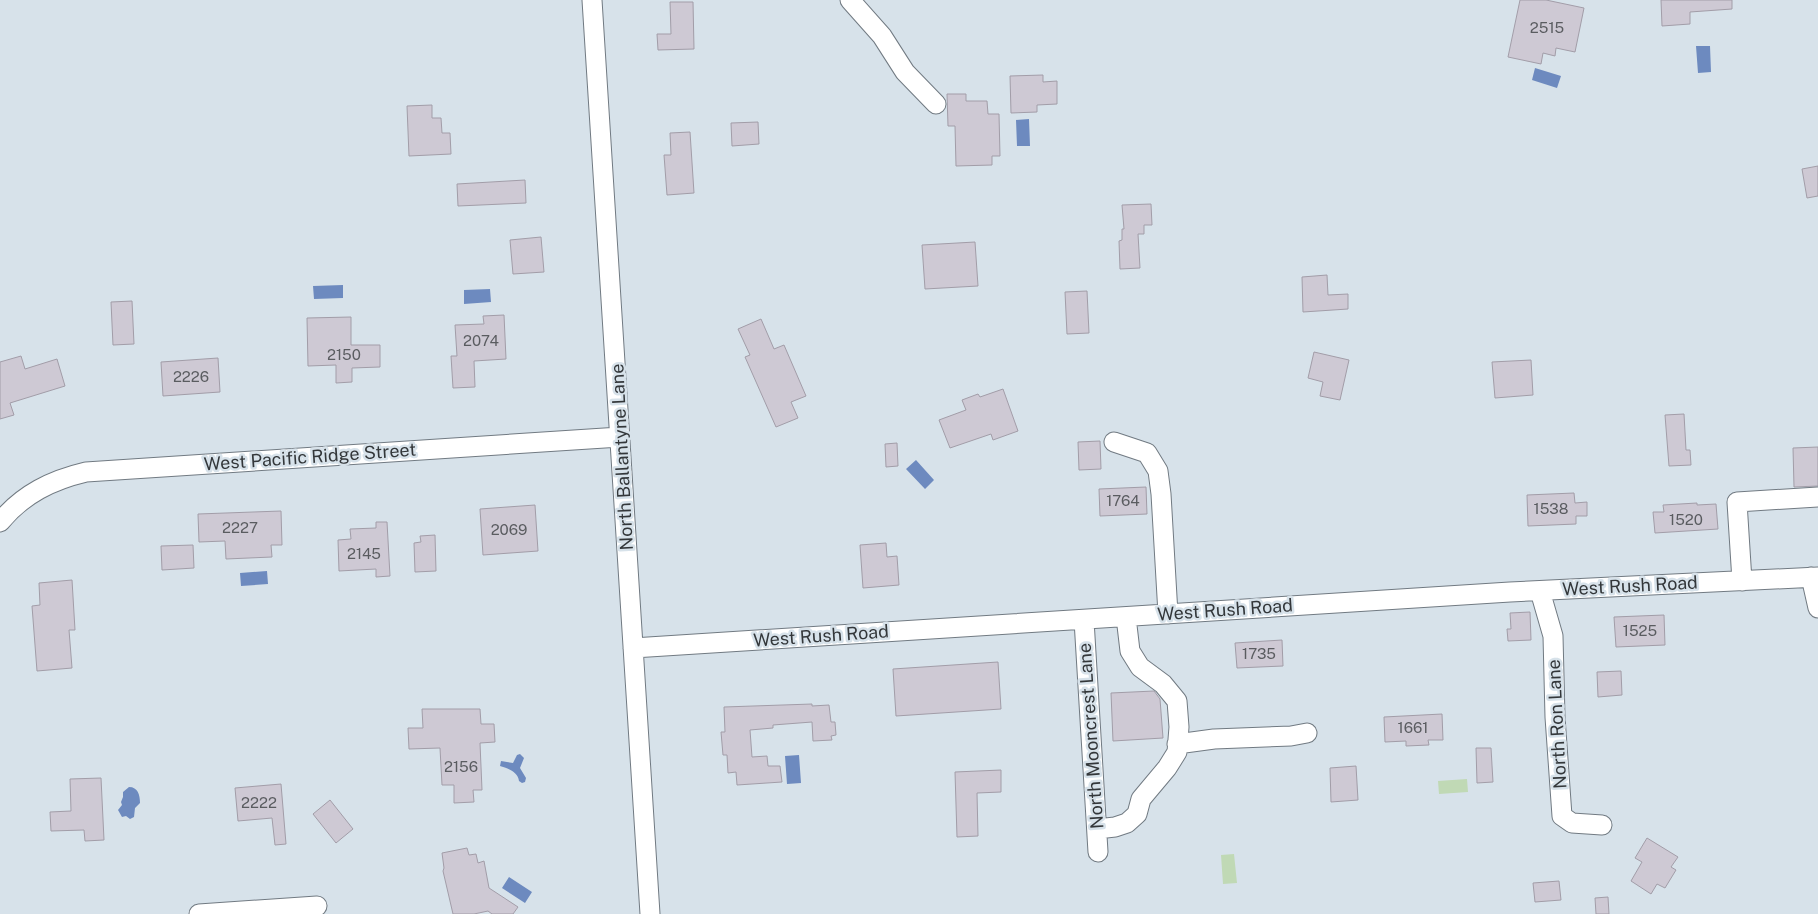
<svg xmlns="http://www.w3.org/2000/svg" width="1818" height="914" font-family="'Public Sans',sans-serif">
	<rect width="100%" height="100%" fill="#d7e2ea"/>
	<path fill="#c0d9b5" d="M 1467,779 L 1468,792 L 1439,794 L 1438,781 Z
		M 1234,854 L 1237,883 L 1223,884 L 1221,855 Z"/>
	<path fill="#6d8abf" d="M 1696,46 L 1710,46 L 1711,72 L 1698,73 Z
		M 1535,68 L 1561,76 L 1557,88 L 1532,80 Z
		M 1029,119 L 1030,146 L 1017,146 L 1016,120 Z
		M 343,285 L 343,298 L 314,299 L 313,286 Z
		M 490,289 L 491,302 L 464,304 L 464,290 Z
		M 916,460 L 934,480 L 925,489 L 906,469 Z
		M 267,571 L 268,584 L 241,586 L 240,573 Z
		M 520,754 L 524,758 L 520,768 L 526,778 L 525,782 L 522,783 L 519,781 C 518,772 507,768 500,766 L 501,761 L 513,763 L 517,755 Z
		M 799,755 L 801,783 L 787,784 L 785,756 Z
		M 129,787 C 138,787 140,795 140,803 L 135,808 L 134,817 L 130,819 L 126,816 L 122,817 L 118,810 L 122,805 L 121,802 L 123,797 L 123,792 Z
		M 509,877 L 532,892 L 525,903 L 502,888 Z"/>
	<path fill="#cec9d4" stroke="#a29da8" d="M 1520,0 L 1546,0 L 1584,8 L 1575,52 L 1556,48 L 1555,56 L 1543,53 L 1541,64 L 1508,57 Z
		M 1661,0 L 1732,0 L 1732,9 L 1690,12 L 1690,24 L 1662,26 Z
		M 670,2 L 693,2 L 694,49 L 658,50 L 657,34 L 671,34 Z
		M 1043,75 L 1043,82 L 1057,81 L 1057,104 L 1037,105 L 1037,112 L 1011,113 L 1010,76 Z
		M 947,94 L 966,94 L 966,101 L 987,101 L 988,114 L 999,114 L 1000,156 L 992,156 L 992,165 L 956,166 L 955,126 L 948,126 Z
		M 432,105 L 432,118 L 441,118 L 442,133 L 450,133 L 451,154 L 409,156 L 407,106 Z
		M 758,122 L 759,144 L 732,146 L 731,123 Z
		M 690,132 L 694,193 L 667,195 L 664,155 L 671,155 L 670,133 Z
		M 1818,166 L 1818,196 L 1807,198 L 1802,169 Z
		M 525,180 L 526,203 L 458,206 L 457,184 Z
		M 1151,204 L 1152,225 L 1144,225 L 1144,234 L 1138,234 L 1140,268 L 1120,269 L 1119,241 L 1122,240 L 1122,229 L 1124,229 L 1122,205 Z
		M 541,237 L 544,272 L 513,274 L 510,240 Z
		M 975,242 L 978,286 L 925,289 L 922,245 Z
		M 1327,275 L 1328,295 L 1348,294 L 1348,309 L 1303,312 L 1302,277 Z
		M 1087,291 L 1089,333 L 1067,334 L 1065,292 Z
		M 132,301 L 134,344 L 113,345 L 111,302 Z
		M 504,315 L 506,359 L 474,361 L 475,387 L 453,388 L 451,356 L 457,356 L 455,325 L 484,324 L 483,316 Z
		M 351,317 L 351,345 L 380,345 L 380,367 L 352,368 L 352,382 L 336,383 L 336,365 L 308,366 L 307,318 Z
		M 761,319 L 774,349 L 784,345 L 806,396 L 791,402 L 798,418 L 776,427 L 745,357 L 750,355 L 738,329 Z
		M 1314,352 L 1349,360 L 1340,400 L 1320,396 L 1323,382 L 1308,378 Z
		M 21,356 L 25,369 L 57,359 L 65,386 L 10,403 L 14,415 L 0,419 L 0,362 Z
		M 218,358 L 220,392 L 163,396 L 161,362 Z
		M 1531,360 L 1533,395 L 1495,398 L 1492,362 Z
		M 1003,389 L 1018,431 L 993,440 L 991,434 L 950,448 L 939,420 L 966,410 L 962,400 L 978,394 L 980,397 Z
		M 1684,414 L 1686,450 L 1690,450 L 1691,465 L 1669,466 L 1665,415 Z
		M 1100,441 L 1101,469 L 1079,470 L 1078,442 Z
		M 897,443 L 898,466 L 886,467 L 885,444 Z
		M 1818,447 L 1818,486 L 1794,487 L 1793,448 Z
		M 1146,487 L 1147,514 L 1100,516 L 1099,489 Z
		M 1574,493 L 1575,503 L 1587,502 L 1587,516 L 1576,516 L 1576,524 L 1528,526 L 1527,495 Z
		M 1697,503 L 1697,505 L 1716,504 L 1718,529 L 1655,533 L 1653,512 L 1664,512 L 1663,505 Z
		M 535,505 L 538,551 L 483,555 L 480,509 Z
		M 281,511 L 282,545 L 271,545 L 272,557 L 226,559 L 225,541 L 199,542 L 198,514 Z
		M 376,522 L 387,522 L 390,576 L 376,577 L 376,569 L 339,571 L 338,540 L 351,539 L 350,529 L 376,528 Z
		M 435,535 L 436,571 L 415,572 L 414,543 L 421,542 L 420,536 Z
		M 886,543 L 887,557 L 897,556 L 899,585 L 863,588 L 860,545 Z
		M 193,545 L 194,568 L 162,570 L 161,546 Z
		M 72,580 L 75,630 L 69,630 L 72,668 L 37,671 L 32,606 L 40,605 L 39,583 Z
		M 1530,612 L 1531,640 L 1508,641 L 1507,629 L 1511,629 L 1510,613 Z
		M 1664,615 L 1665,645 L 1616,647 L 1614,617 Z
		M 1282,640 L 1283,666 L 1237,668 L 1235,643 Z
		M 998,662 L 1001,709 L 896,716 L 893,669 Z
		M 1621,671 L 1622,695 L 1598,697 L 1597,672 Z
		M 1154,691 L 1160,699 L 1163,738 L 1113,741 L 1111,693 Z
		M 812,704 L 812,706 L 829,705 L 831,722 L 835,722 L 836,735 L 831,736 L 832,740 L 813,741 L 812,722 L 773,725 L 773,728 L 750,730 L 752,757 L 767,756 L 768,766 L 780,766 L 782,782 L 737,785 L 736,772 L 728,773 L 727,755 L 723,755 L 721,732 L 725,732 L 724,707 Z
		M 422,709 L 480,709 L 481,724 L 494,724 L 495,742 L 480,743 L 482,790 L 473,790 L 474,802 L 454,803 L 454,785 L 442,785 L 440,748 L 409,749 L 408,728 L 423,728 Z
		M 1442,714 L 1443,740 L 1428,740 L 1429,745 L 1406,746 L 1406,741 L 1385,742 L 1384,717 Z
		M 1476,748 L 1491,748 L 1493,782 L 1477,783 Z
		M 1356,766 L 1358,800 L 1331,802 L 1330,768 Z
		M 1001,770 L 1001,792 L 977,793 L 978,836 L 957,837 L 955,772 Z
		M 101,778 L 104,840 L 85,841 L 84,830 L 51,831 L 50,812 L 71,811 L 70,779 Z
		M 281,784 L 286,844 L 275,845 L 272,818 L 238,821 L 235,788 Z
		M 330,800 L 353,829 L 336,843 L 313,814 Z
		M 1647,838 L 1678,857 L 1671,867 L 1676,870 L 1665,888 L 1657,884 L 1651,894 L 1631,881 L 1642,862 L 1635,858 Z
		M 467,848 L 469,855 L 476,854 L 478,863 L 484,861 L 489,888 L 518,907 L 513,914 L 492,914 L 488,911 L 474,914 L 453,914 L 443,871 L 444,868 L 442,853 Z
		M 1559,881 L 1561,900 L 1535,902 L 1533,883 Z
		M 1608,897 L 1609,914 L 1596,914 L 1595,898 Z"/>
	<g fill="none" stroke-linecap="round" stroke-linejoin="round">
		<defs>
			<path id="minor" d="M 592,0 L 650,914
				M 850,0 L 882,36 L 905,72 L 936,104
				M 1114,442 L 1147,453 L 1158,471 L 1161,494 L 1168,614
				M 0,522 C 23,494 52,480 86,472 L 620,437
				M 1811,577 L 1818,608
				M 1742,581 L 1737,502 L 1818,497
				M 1540,591 L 1553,636 L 1555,717 L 1562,816 L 1572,823 L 1602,825
				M 1084,620 L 1098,852
				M 633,648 L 1510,592 L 1818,577
				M 1177,744 L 1214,739 L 1291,736 L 1307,733
				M 1097,829 L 1115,827 L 1127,823 L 1137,814 L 1141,799 L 1167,768 L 1177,752 L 1179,727 L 1177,701 L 1163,684 L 1140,667 L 1130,651 L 1126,617
				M 199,914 L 317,906"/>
		</defs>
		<use href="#minor" stroke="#717a82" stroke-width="21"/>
		<use href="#minor" stroke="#fff" stroke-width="19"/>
	</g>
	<g text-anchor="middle" stroke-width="5" stroke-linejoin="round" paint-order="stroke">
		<g font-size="15" fill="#5a5c60">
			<text x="1547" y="33">2515</text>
			<text x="481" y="346">2074</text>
			<text x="344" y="360">2150</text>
			<text x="191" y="382">2226</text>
			<text x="1123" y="506">1764</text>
			<text x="1551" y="514">1538</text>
			<text x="1686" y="525">1520</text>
			<text x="240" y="533">2227</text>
			<text x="509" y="535">2069</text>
			<text x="364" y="559">2145</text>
			<text x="1640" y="636">1525</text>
			<text x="1259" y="659">1735</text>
			<text x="1413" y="733">1661</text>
			<text x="461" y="772">2156</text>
			<text x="259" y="808">2222</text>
		</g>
		<g font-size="18" fill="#33373a" stroke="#d7e2ea">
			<text transform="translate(310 457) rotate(-4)" y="6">West Pacific Ridge Street</text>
			<text transform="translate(622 457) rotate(-93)" y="6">North Ballantyne Lane</text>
			<text transform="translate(1630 586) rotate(-3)" y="6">West Rush Road</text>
			<text transform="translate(1225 610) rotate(-4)" y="6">West Rush Road</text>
			<text transform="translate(821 636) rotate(-4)" y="6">West Rush Road</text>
			<text transform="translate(1557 724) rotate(-93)" y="6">North Ron Lane</text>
			<text transform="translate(1091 736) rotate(-94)" y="6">North Mooncrest Lane</text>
		</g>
	</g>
</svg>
